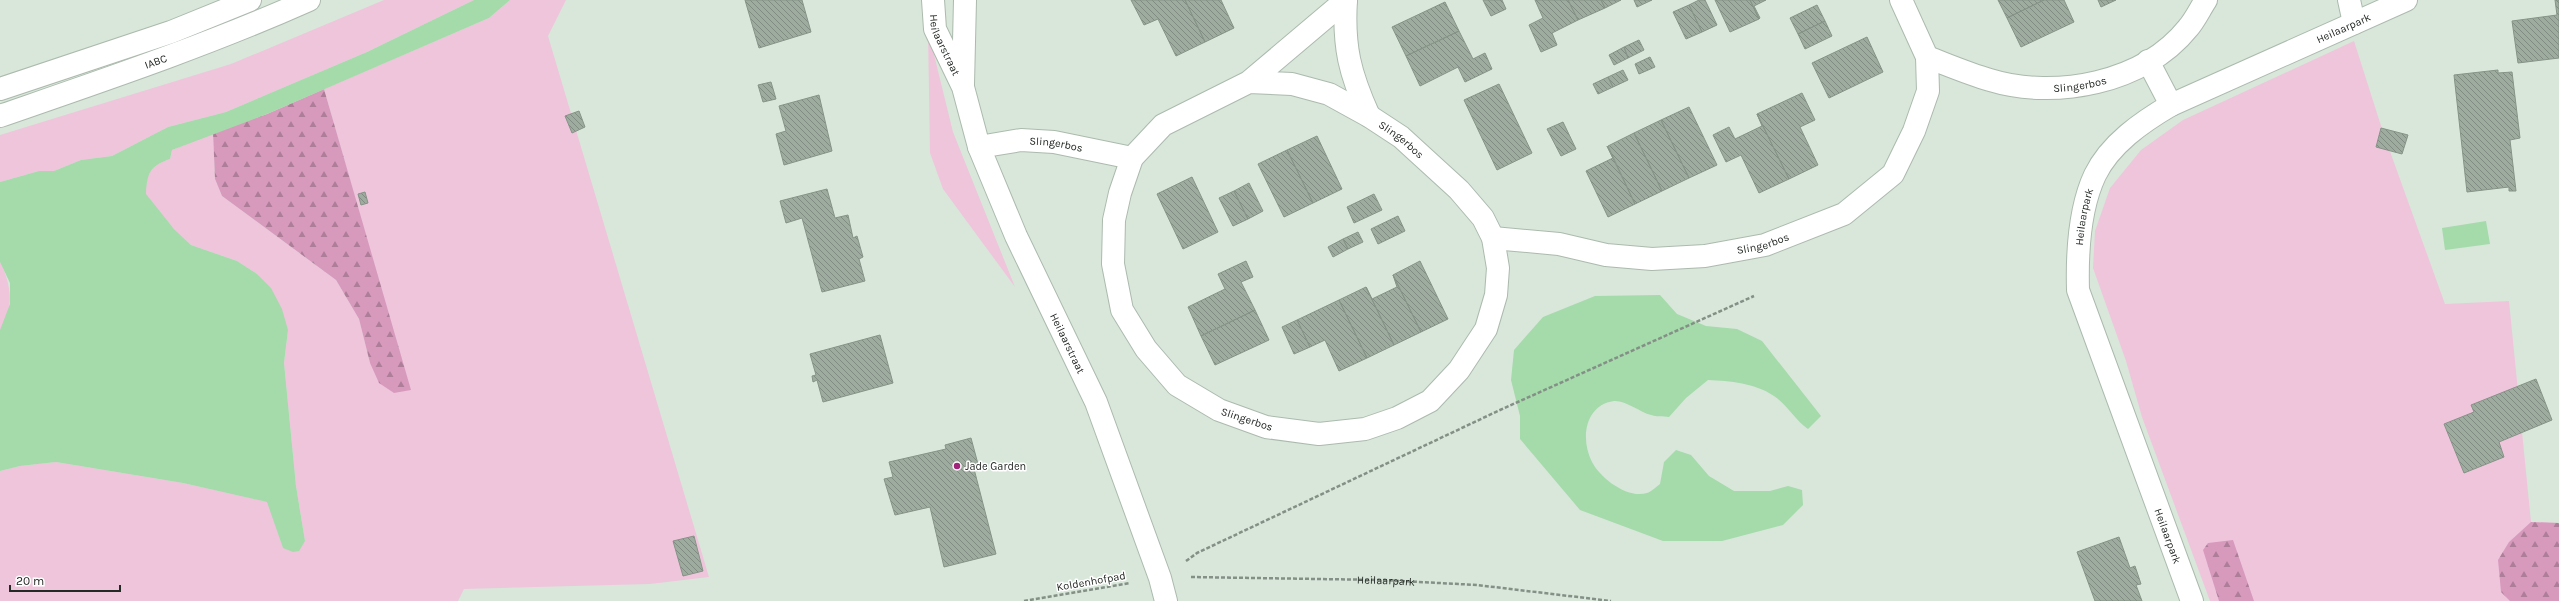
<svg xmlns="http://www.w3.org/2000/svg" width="2559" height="601" font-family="Karla,sans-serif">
	<defs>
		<pattern id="forest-firs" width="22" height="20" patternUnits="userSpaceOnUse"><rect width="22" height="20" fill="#d79abd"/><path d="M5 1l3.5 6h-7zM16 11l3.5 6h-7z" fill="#ae7e99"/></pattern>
		<pattern id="building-back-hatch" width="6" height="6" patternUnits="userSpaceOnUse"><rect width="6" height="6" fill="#9eaca0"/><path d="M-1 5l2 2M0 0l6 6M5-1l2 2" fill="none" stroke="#808c82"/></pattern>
	</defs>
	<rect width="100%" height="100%" fill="#d8e7da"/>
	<path fill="#efc5dc" d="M 384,0 L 474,0 L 367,52 L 226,112 L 168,127 L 112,156 L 81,160 L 54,171 L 39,171 L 0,182 L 0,135 L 231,64 Z
		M 510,0 L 566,0 L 548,36 L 709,577 L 650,584 L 464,589 L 458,601 L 0,601 L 0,471 L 20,466 L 56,462 L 183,483 L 268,502 L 283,548 L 305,541 L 296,486 L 284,363 L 288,330 L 257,274 L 237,261 L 191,245 L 174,229 L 145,194 C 147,173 150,166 170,159 L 172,150 L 213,133 L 215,179 L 222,196 L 336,280 L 359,319 L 370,363 L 410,390 L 324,89 L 489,18 Z
		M 928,30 L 953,132 L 1015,287 L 943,189 L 930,153 Z
		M 2354,41 L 2383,132 L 2445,304 L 2509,301 L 2531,522 L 2559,523 L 2559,601 L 2210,601 L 2142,417 L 2126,361 L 2093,268 L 2095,231 L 2110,188 L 2141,150 L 2183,120 Z
		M 0,262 C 11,283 15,309 0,330 Z"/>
	<path fill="url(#forest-firs)" d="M 324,89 L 411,390 L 394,393 L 379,383 L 370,363 L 359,319 L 336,280 L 222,196 L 215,179 L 213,133 L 267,114 Z
		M 2531,522 L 2559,523 L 2559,601 L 2510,601 L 2501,592 L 2498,560 L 2509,542 Z
		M 2233,540 L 2254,601 L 2219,601 L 2203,550 L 2208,543 Z"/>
	<path fill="#a5daab" d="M 474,0 L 510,0 L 489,18 L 267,114 L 172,150 L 170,159 C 150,166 147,173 146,194 L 174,229 L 191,245 L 237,261 L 257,274 L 271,288 L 282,309 L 288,330 L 284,363 L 296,486 L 305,541 L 299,551 L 293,552 L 283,548 L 267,502 L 183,483 L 56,462 L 20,466 L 0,471 L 0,330 L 10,304 L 10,283 L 0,262 L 0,182 L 39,171 L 54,171 L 81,160 L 112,156 L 168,127 L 226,112 L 367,52 Z
		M 2486,221 L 2490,244 L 2445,250 L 2442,228 Z
		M 1660,295 L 1677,314 L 1706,326 L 1737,329 L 1762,341 L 1821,416 L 1808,429 C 1795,420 1787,405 1774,396 C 1755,383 1730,381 1708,380 L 1686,398 L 1669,417 C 1663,416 1656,417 1651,415 C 1640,412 1625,400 1614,401 C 1585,405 1580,439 1592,462 C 1601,479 1628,499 1647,493 C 1651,492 1656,487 1660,484 L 1664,462 L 1676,450 L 1691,455 L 1709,476 L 1734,491 L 1770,491 L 1788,486 L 1802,490 L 1803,505 L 1783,525 L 1722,541 L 1663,541 L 1580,510 L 1520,439 L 1520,416 L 1511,380 L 1514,350 L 1543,317 L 1595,296 Z"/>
	<path fill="url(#building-back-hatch)" stroke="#869387" d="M 745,0 L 802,0 L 811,32 L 759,48 Z
		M 1131,0 L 1185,0 L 1205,42 L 1176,56 L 1158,19 L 1144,25 Z
		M 1185,0 L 1221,0 L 1234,28 L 1205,42 Z
		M 1483,0 L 1502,0 L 1506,9 L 1491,16 Z
		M 1535,0 L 1568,0 L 1578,20 L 1552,33 L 1557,45 L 1541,52 L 1529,25 L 1543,18 Z
		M 1568,0 L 1601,0 L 1605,8 L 1578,20 Z
		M 1601,0 L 1621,0 L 1605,8 Z
		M 1634,0 L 1652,0 L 1637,7 Z
		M 1699,0 L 1705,0 L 1717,25 L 1702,32 L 1689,5 Z
		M 1715,0 L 1750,0 L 1759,19 L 1730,32 Z
		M 1750,0 L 1766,0 L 1754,6 L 1760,18 L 1759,19 Z
		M 1998,0 L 2044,0 L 2007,18 Z
		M 2044,0 L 2064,0 L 2074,22 L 2021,47 L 2007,18 Z
		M 2098,0 L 2116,0 L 2101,7 Z
		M 2555,0 L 2559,0 L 2559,58 L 2518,63 L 2512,21 L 2557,15 Z
		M 1445,2 L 1459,31 L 1406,56 L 1392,27 Z
		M 1689,5 L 1702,32 L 1686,39 L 1673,12 Z
		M 1817,5 L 1825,21 L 1798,34 L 1790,18 Z
		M 1825,21 L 1832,36 L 1805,49 L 1798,34 Z
		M 1459,31 L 1473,59 L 1485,53 L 1492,69 L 1465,82 L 1458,67 L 1420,86 L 1406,56 Z
		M 1867,37 L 1883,72 L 1829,98 L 1812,63 Z
		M 1639,40 L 1644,50 L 1628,58 L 1624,47 Z
		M 1624,47 L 1628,58 L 1614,65 L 1609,55 Z
		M 1650,57 L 1655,67 L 1639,74 L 1635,64 Z
		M 1623,70 L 1628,80 L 1613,87 L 1608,77 Z
		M 2498,70 L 2498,73 L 2512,72 L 2520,138 L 2510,140 L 2516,191 L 2509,191 L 2509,187 L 2467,192 L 2454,75 Z
		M 1608,77 L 1613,87 L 1598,94 L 1593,84 Z
		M 771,82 L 776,99 L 763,102 L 758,85 Z
		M 1499,84 L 1532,153 L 1497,170 L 1464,100 Z
		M 1802,93 L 1815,120 L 1800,127 L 1818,165 L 1789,179 L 1757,114 Z
		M 819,95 L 832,151 L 784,165 L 776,134 L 786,131 L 779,106 Z
		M 1689,107 L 1717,165 L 1689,178 L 1661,120 Z
		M 579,111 L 585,127 L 572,133 L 565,116 Z
		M 1757,114 L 1789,179 L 1759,193 L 1741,155 L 1726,162 L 1713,135 L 1729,127 L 1735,139 L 1762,126 Z
		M 1661,120 L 1689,178 L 1662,191 L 1634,133 Z
		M 1563,122 L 1576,149 L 1561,156 L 1547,129 Z
		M 2381,128 L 2408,135 L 2402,154 L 2376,147 Z
		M 1634,133 L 1662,191 L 1635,204 L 1608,146 Z
		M 1317,136 L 1342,189 L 1313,203 L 1287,150 Z
		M 1607,146 L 1635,204 L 1608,217 L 1586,171 L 1613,158 Z
		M 1287,150 L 1313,203 L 1284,217 L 1258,164 Z
		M 1192,177 L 1218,232 L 1183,249 L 1157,194 Z
		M 1249,183 L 1263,211 L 1248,219 L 1234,191 Z
		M 827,189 L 835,218 L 848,215 L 853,238 L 857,236 L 863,257 L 859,259 L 865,281 L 822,292 L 802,218 L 786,223 L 780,201 Z
		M 1234,191 L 1248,219 L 1233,226 L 1219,198 Z
		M 365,192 L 368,203 L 361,205 L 358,194 Z
		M 1374,194 L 1382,210 L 1354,223 L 1347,207 Z
		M 1398,216 L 1405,231 L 1378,244 L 1371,229 Z
		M 1358,232 L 1363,242 L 1348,249 L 1343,239 Z
		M 1343,239 L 1348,249 L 1333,257 L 1328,247 Z
		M 1246,261 L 1253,277 L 1241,282 L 1255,310 L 1201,336 L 1188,307 L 1225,289 L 1218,274 Z
		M 1420,261 L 1448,319 L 1421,332 L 1393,275 Z
		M 1393,275 L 1421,332 L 1394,345 L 1366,287 L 1372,299 L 1397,287 Z
		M 1366,287 L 1394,345 L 1367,358 L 1339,300 Z
		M 1339,300 L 1367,358 L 1339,371 L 1325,340 L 1310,347 L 1297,320 Z
		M 1255,310 L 1269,340 L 1215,365 L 1201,336 Z
		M 1297,320 L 1310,347 L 1294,354 L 1282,327 Z
		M 880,335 L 893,383 L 823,402 L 817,380 L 813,382 L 812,376 L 816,375 L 810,354 Z
		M 2536,379 L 2552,420 L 2499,442 L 2504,457 L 2464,473 L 2444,424 L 2474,412 L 2471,405 Z
		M 971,438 L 978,464 L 973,465 L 996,554 L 944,567 L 930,507 L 895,515 L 884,479 L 893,477 L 889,462 L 946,449 L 945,445 Z
		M 694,536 L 703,571 L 683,576 L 673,541 Z
		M 2119,537 L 2130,568 L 2135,566 L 2141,584 L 2136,585 L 2142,601 L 2095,601 L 2077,552 Z"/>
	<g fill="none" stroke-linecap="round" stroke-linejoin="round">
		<defs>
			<g id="minor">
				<path id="s2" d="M 933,0 L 935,29 L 963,87 L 979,147 L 1016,236 L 1096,402 L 1160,578 L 1166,601"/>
				<path d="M 1346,0 C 1343,47 1350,74 1369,116"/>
				<path d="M 2349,0 L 2354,23"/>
				<path id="s3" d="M 1927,57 C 1948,65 1969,74 1990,80 C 2055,100 2144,83 2188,28 C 2195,20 2200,9 2206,0"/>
				<path d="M 2148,61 L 2171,105"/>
				<path id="s4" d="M 1249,82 L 1292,84 L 1329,94 L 1369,116 L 1401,137 L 1459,190 L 1483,218 L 1493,238 L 1498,268 L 1496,295 L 1486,329 L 1459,370 L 1430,401 L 1397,418 L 1365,429 L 1319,434 L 1266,427 L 1219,410 L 1177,385 L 1146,349 L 1122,310 L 1113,264 L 1114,220 L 1120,193 L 1132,158 L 1163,125 L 1249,82 L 1346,0"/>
				<path d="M 963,84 L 965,0"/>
				<path d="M 0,89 L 171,32 L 250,0"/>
				<path id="s5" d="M 0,116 C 104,80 208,45 309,0"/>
				<path id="s6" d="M 979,147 L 1021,140 L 1054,142 L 1132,158"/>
				<path id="s7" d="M 1493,238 L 1559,244 L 1606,255 L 1652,259 L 1705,256 L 1765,245 L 1844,214 L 1893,174 L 1914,131 L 1928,91 L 1927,57 L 1901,0"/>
				<path id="s8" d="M 2192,601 L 2078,290 C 2077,254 2079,209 2095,175 C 2110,144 2142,122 2171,105 L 2406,0"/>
			</g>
		</defs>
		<use href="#minor" stroke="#acbaae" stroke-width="24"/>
		<g stroke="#848f86" stroke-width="2.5" stroke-dasharray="4 2" stroke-linecap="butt">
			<path d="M 1186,561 L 1197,553 L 1500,410 L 1754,296"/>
			<path id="s1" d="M 1191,577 L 1382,580 L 1477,585 L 1611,601"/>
			<path d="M 1024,601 L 1130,583"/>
		</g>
		<use href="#minor" stroke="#fff" stroke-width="22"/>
	</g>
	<circle fill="#a1257a" stroke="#fff" stroke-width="1.5" cx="957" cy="466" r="4"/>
	<g text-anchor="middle" stroke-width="3" stroke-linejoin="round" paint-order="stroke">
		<g font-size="11" fill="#232924" stroke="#fff">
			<text dy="4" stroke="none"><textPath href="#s8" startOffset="742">Heilaarpark</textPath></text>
			<text dy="4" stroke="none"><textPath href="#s2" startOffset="47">Heilaarstraat</textPath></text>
			<text dy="4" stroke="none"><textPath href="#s5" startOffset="165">IABC</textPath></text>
			<text dy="4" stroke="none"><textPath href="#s3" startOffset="158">Slingerbos</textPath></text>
			<text dy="4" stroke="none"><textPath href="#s4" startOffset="167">Slingerbos</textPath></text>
			<text dy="4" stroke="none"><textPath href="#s6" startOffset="78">Slingerbos</textPath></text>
			<text dy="4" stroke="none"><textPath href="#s8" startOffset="405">Heilaarpark</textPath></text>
			<text dy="4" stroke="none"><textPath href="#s7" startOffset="273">Slingerbos</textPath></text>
			<text dy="4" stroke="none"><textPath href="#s2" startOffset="371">Heilaarstraat</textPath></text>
			<text transform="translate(1247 419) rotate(18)" y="4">Slingerbos</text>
			<text transform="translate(2168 536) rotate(70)" y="4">Heilaarpark</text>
			<text transform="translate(1091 581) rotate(-10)" y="4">Koldenhofpad</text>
			<text dy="4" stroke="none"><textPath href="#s1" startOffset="195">Heilaarpark</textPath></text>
		</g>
		<g font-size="11" fill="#232924" stroke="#fff" text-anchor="start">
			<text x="965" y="470">Jade Garden</text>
		</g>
	</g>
	<path d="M10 585v6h110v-6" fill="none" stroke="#232924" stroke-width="2"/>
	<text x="16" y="585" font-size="12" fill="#232924" stroke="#ffffff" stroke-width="3" paint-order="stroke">20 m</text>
</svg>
